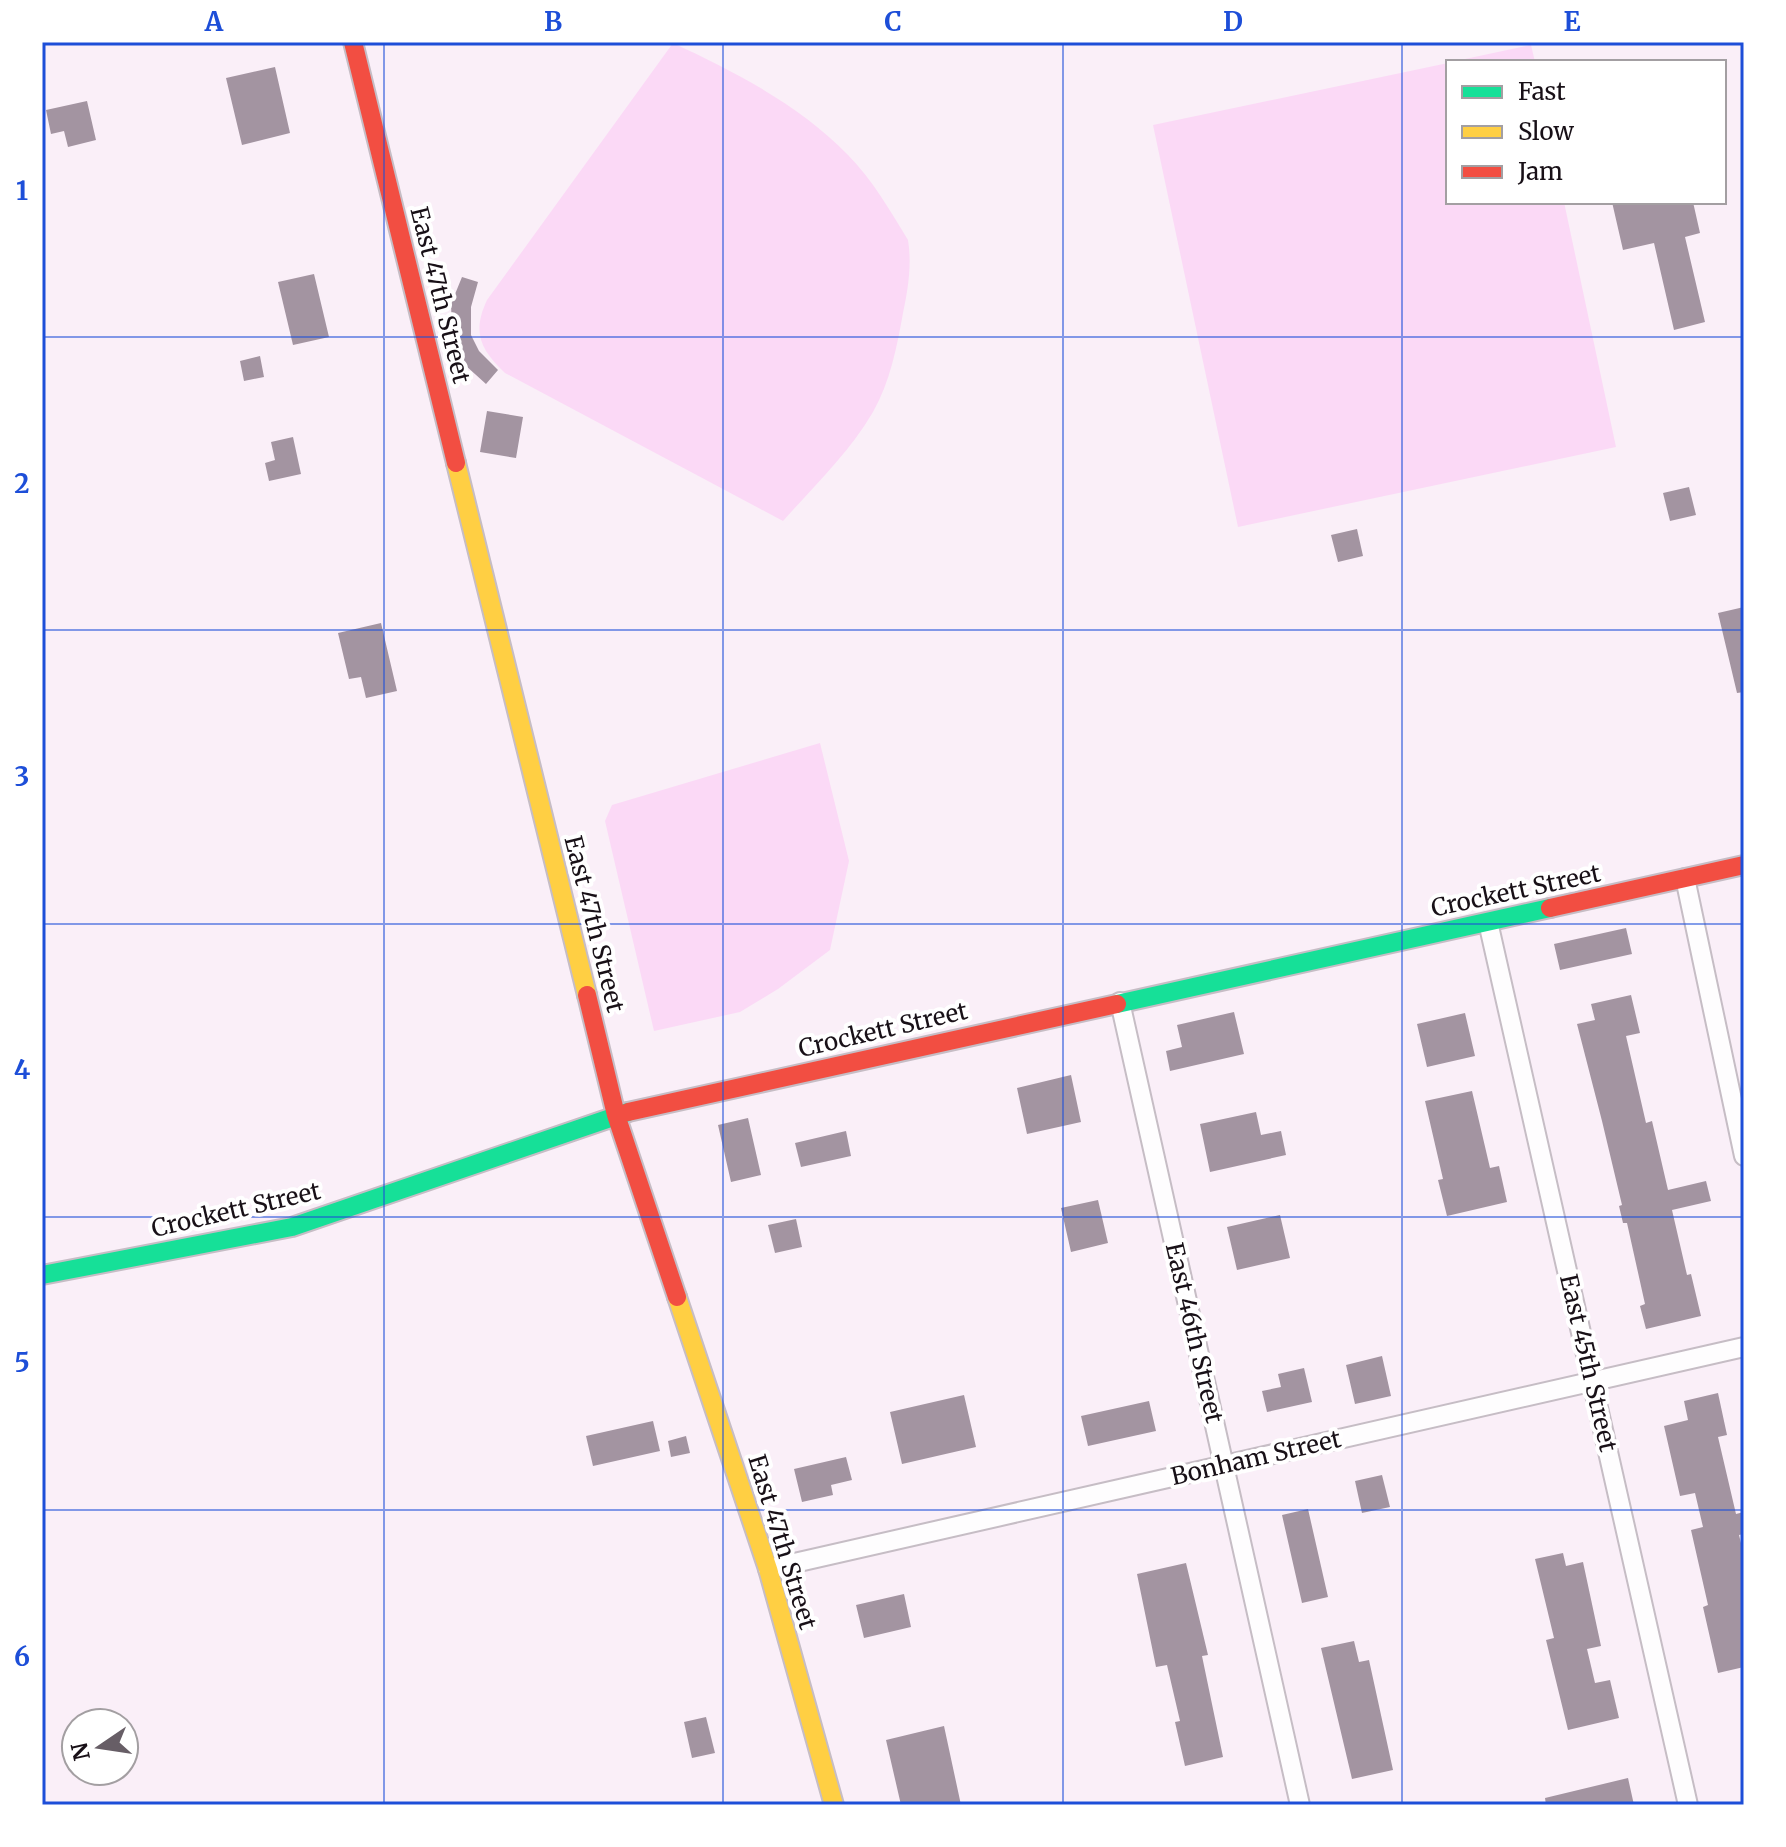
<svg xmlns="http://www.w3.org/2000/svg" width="1786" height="1847" font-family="Merriweather,serif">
	<rect width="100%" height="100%" fill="#faeff8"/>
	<path fill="#fbd9f6" d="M 673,43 C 735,72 800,105 848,155 C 872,179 891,212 908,240 C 912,265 908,289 903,313 C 897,347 890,382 873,412 C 849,453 814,486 783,521 L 505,373 C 480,349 472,332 487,300 Z
		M 1531,45 L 1535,62 L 1451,62 Z
		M 1448,63 L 1448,202 L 1564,202 L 1616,447 L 1238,527 L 1153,125 Z
		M 820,743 L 849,861 L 830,950 L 778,989 L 740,1012 L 654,1031 L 605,821 L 612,805 Z"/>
	<path fill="#a394a1" d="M 275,67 L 290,133 L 242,145 L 226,78 Z
		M 87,101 L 96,140 L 68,147 L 64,131 L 51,134 L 46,110 Z
		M 1612,202 L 1693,202 L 1700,233 L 1685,237 L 1705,322 L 1674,330 L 1654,243 L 1623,250 Z
		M 314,274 L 329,337 L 293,345 L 278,282 Z
		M 462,277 L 478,282 L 471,307 L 471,335 L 479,351 L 498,370 L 486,384 L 465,365 L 452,329 L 451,304 Z
		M 260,356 L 264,377 L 244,381 L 240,361 Z
		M 487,411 L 523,417 L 516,458 L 480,452 Z
		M 293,437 L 301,474 L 269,481 L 265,463 L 275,460 L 271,442 Z
		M 1689,487 L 1696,515 L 1670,521 L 1663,493 Z
		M 1357,529 L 1363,556 L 1338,562 L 1331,535 Z
		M 1744,607 L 1744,692 L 1737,693 L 1718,613 Z
		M 381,623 L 397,691 L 366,698 L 361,677 L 349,679 L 338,633 Z
		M 1626,928 L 1632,954 L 1560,970 L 1554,944 Z
		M 1631,995 L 1640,1033 L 1626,1036 L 1646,1123 L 1652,1121 L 1668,1190 L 1706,1181 L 1711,1201 L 1672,1210 L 1687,1275 L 1691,1274 L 1701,1316 L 1646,1329 L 1640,1306 L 1645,1304 L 1627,1223 L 1623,1223 L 1619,1206 L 1622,1205 L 1602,1121 L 1577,1024 L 1595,1020 L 1591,1004 Z
		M 1234,1012 L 1244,1054 L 1170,1071 L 1166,1051 L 1182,1047 L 1177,1025 Z
		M 1465,1013 L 1475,1056 L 1427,1067 L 1417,1024 Z
		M 1071,1075 L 1081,1122 L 1027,1134 L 1017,1088 Z
		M 1472,1091 L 1490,1168 L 1499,1166 L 1507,1202 L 1447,1216 L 1438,1180 L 1443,1179 L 1425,1101 Z
		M 1256,1112 L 1261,1135 L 1281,1131 L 1286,1155 L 1210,1172 L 1200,1124 Z
		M 748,1118 L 761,1175 L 731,1182 L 718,1125 Z
		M 846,1131 L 851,1156 L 801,1167 L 795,1143 Z
		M 1098,1200 L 1108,1243 L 1071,1252 L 1061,1208 Z
		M 1280,1215 L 1290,1258 L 1237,1270 L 1227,1227 Z
		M 796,1219 L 802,1247 L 775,1253 L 768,1225 Z
		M 1382,1356 L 1391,1396 L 1355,1404 L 1346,1365 Z
		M 1304,1368 L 1312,1402 L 1267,1412 L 1262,1391 L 1281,1387 L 1278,1374 Z
		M 1718,1393 L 1727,1435 L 1718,1437 L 1736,1514 L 1744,1512 L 1744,1534 L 1739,1535 L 1744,1555 L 1744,1667 L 1718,1673 L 1703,1607 L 1708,1605 L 1691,1530 L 1703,1527 L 1695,1493 L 1680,1496 L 1664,1426 L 1688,1420 L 1684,1401 Z
		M 964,1395 L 976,1447 L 902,1464 L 890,1412 Z
		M 1149,1401 L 1156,1431 L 1088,1446 L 1081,1416 Z
		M 653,1421 L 660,1451 L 593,1466 L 586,1436 Z
		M 686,1436 L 690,1453 L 671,1457 L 668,1441 Z
		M 846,1457 L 852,1480 L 831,1485 L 833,1495 L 802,1502 L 794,1469 Z
		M 1382,1475 L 1390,1507 L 1362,1513 L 1355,1481 Z
		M 1308,1509 L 1328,1597 L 1302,1603 L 1282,1515 Z
		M 1563,1553 L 1566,1566 L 1583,1562 L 1601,1646 L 1587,1649 L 1595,1683 L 1610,1680 L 1619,1718 L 1568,1730 L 1546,1640 L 1554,1638 L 1535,1559 Z
		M 1186,1563 L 1208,1655 L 1202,1656 L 1223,1757 L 1185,1766 L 1175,1722 L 1180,1721 L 1167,1665 L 1156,1667 L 1137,1574 Z
		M 904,1594 L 911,1627 L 864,1638 L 856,1605 Z
		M 1354,1641 L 1359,1662 L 1369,1660 L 1393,1770 L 1352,1779 L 1321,1648 Z
		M 706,1717 L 715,1753 L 692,1758 L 684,1722 Z
		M 944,1726 L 961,1805 L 901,1805 L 886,1740 Z
		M 1628,1778 L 1634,1805 L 1546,1805 L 1545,1798 Z"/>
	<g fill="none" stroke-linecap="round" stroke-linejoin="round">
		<defs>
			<path id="street" d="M 1685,878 L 1744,1156
				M 1488,922 L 1688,1805
				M 1120,1002 L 1300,1805
				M 768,1569 L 1744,1347"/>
			<path id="fast" d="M 1117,1004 L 1550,908
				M 42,1275 L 292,1227 L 628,1112"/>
			<path id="slow" d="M 456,463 L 587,995
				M 677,1297 L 768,1569 L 834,1805"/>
			<path id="jam" d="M 353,42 L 456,463
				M 1550,908 L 1744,865
				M 587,995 L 616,1115 L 677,1297
				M 628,1112 L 1117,1004"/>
		</defs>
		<use href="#street" stroke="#c6bdc5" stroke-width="22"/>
		<use href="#fast" stroke="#c6bdc5" stroke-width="22"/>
		<use href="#slow" stroke="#c6bdc5" stroke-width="22"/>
		<use href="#jam" stroke="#c6bdc5" stroke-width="22"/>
		<use href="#street" stroke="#fefdfe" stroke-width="18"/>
		<use href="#fast" stroke="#16e098" stroke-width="18"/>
		<use href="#slow" stroke="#ffcf43" stroke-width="18"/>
		<use href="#jam" stroke="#f24e42" stroke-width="18"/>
	</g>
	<path fill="none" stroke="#1d4ed8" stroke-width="2" stroke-opacity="0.55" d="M 384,42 L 384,1805M 723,42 L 723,1805M 1063,42 L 1063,1805M 1402,42 L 1402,1805M 42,337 L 1744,337M 42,630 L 1744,630M 42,924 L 1744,924M 42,1217 L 1744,1217M 42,1510 L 1744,1510"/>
	<g text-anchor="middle" stroke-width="8" stroke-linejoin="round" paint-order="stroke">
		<g font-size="24" fill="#181017" stroke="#fff">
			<text transform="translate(440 295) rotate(76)" y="8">East 47th Street</text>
			<text transform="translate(1516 891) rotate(-12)" y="8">Crockett Street</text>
			<text transform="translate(594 924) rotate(76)" y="8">East 47th Street</text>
			<text transform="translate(883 1030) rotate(-13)" y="8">Crockett Street</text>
			<text transform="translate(236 1210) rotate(-13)" y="8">Crockett Street</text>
			<text transform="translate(1194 1333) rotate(77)" y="8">East 46th Street</text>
			<text transform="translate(1588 1363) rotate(77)" y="8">East 45th Street</text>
			<text transform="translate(1256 1458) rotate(-13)" y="8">Bonham Street</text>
			<text transform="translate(782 1542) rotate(73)" y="8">East 47th Street</text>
		</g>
	</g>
	<rect width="1786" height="1847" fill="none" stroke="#ffffff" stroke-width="88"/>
	<rect x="1446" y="60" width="280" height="144" fill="#ffffff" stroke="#a39fa2" stroke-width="2"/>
	<rect x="1462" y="86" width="40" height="12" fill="#16e098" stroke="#a39fa2" stroke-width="2"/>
	<text x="1518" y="100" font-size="24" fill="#181017">Fast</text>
	<rect x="1462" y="126" width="40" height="12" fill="#ffcf43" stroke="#a39fa2" stroke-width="2"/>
	<text x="1518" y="140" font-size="24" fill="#181017">Slow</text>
	<rect x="1462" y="166" width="40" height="12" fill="#f24e42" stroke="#a39fa2" stroke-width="2"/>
	<text x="1518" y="180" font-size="24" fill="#181017">Jam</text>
	<g transform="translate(100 1747) rotate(257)"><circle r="38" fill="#ffffff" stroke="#a39fa2" stroke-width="2"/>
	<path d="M0-6L14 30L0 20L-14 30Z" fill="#675e66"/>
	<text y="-12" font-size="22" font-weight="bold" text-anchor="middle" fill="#181017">N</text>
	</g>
	<rect x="44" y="44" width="1698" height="1759" fill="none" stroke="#1d4ed8" stroke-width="3"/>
	<g font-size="26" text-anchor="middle" font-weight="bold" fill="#1d4ed8">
		<text x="214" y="31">A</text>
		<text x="553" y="31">B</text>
		<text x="893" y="31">C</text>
		<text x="1233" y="31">D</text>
		<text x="1572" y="31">E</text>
		<text x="22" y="200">1</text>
		<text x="22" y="493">2</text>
		<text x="22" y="786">3</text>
		<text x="22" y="1079">4</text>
		<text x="22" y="1372">5</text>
		<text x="22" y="1666">6</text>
	</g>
</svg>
